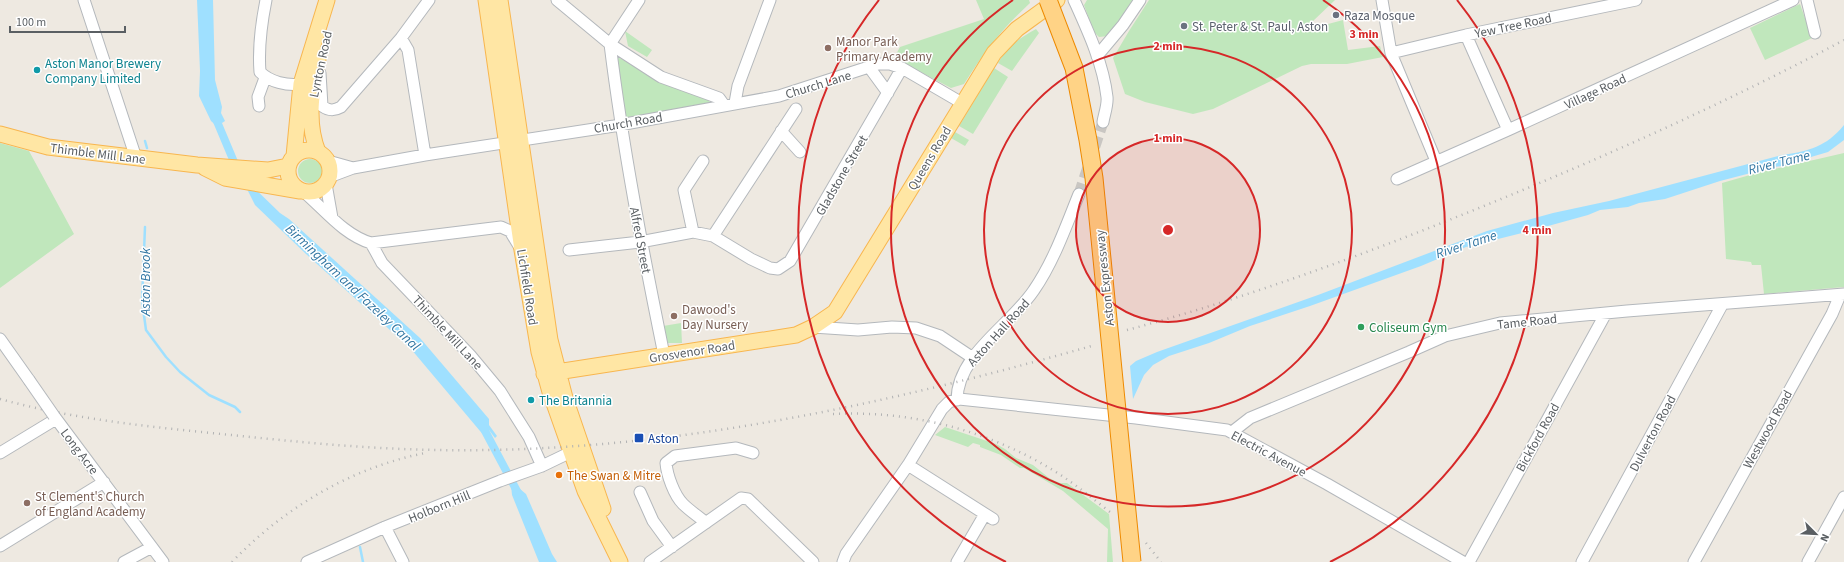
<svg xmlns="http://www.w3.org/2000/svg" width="1844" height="562" font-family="'Source Sans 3',sans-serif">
	<rect width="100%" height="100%" fill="#eee9e1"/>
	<path fill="#c0e7bc" d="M 976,0 L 1029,0 L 1030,3 C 1001,30 985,51 964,84 L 951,88 L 894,58 L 900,47 L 984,19 Z
		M 1087,0 L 1133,0 L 1108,36 L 1099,37 L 1094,32 L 1084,5 Z
		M 1149,0 L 1335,0 L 1312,22 L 1317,27 L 1343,20 L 1348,50 L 1380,46 L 1383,57 L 1347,64 L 1311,64 L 1302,66 L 1213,109 L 1193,114 L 1145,102 L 1125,94 L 1113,58 L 1129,31 Z
		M 1800,4 L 1812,38 L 1765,60 L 1750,28 Z
		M 1036,29 L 1039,33 L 1012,71 L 998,63 C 1009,45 1018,39 1036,29 Z
		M 625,31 L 652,50 L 647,57 L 628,46 Z
		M 616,56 L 661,81 L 709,99 L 710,103 L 623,118 Z
		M 994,68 L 1008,77 L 973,134 L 959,126 Z
		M 955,132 L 969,140 L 965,146 L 951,138 Z
		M 0,143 L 29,151 L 74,234 L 0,288 Z
		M 1844,153 L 1844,287 L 1764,294 L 1761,265 L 1752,265 L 1751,262 L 1726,259 L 1722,183 L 1757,173 Z
		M298 171a12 12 0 1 1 24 0a12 12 0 1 1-24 0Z
		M 681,323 L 682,343 L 667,343 L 663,326 Z
		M 945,427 L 996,444 L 1005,449 L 1016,458 L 1033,465 L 1049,478 L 1060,483 L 1067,483 L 1109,514 L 1113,562 L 1107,562 L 1108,529 L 1063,491 L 1024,468 L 1020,468 L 1001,455 L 980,447 L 980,445 L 973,443 L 968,447 L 935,435 Z"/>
	<path fill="#9fe0ff" d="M 197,0 L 213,0 L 215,80 L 222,107 L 221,113 L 225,121 L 222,123 L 220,122 L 220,129 L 211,121 L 199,96 L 200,71 Z
		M 1844,125 L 1844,140 L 1828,152 L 1794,162 L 1790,165 L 1774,167 L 1720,181 L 1665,199 L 1639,203 L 1628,207 L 1600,210 L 1588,215 L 1530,231 L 1466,247 L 1421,266 L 1310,306 L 1250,326 L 1209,343 L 1169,356 L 1153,365 L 1144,375 L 1133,399 L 1130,366 L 1136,361 L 1157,352 L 1318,295 L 1487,231 L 1553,213 L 1609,201 L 1782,155 C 1809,151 1826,147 1844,125 Z
		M 239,173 L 280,213 L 289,219 L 420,338 L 489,419 L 489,425 L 497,436 L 495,438 L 489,430 L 489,439 L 480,431 L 411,349 L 306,254 L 255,205 Z
		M 514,484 L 526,494 L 552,554 L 557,562 L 539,562 L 512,495 L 511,485 Z"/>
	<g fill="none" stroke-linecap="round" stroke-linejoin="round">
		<path stroke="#9fe0ff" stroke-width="2.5" d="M 145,141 L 147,148
			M 145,227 L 142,301 L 146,330 L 166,357 L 180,372 L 209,395 L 235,407 L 240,412
			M 360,547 L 363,562"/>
		<path stroke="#9fe0ff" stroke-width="8" d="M 216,119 L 237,169
			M 484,429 L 518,493"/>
		<path stroke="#c9c6c2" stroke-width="11" stroke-dasharray="11 5.5" stroke-linecap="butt" d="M 1079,194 L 1103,122"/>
		<defs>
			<path id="minor" d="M 84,0 L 136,158
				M 266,0 C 261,25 258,47 260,72 C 270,82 287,86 301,84
				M 557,0 L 610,44 L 661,77 L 719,98 L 724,105
				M 639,0 L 610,44 C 623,149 643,252 664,355
				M 1074,0 C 1088,31 1103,63 1107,97 C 1108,105 1104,115 1103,122
				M 1382,0 L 1391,53 L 1436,161
				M 1807,0 L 1815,33
				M 1466,35 L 1508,130
				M 401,38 L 408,50 L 425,155
				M 1391,53 L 1466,35 L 1636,0
				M 1097,56 L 1123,25 L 1140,0
				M 869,67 L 888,93
				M 320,73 L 322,106 C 329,111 334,111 341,107 L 401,38 L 429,0
				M 735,103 L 738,86 L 770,0
				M 259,106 L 258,97 L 265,78
				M 781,131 L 800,152
				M 328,161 L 353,168
				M 329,177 L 353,168 L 425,155 L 614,126 L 779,96 L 878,64 L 890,64 L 902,68 L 962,103
				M 1397,179 L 1508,130 L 1793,0
				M 326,184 L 332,218
				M 304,192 C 325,210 344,235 371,243 L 382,263 L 470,355 L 500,391 L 529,437 L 542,466
				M 693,232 L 684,190 L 703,161
				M 713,236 L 796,109
				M 371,243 L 501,227 L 510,231 L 519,246
				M 569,250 L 640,242 L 693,232 L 713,236 L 751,259 L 770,268 L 778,269 L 790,261 L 902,68
				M 813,327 L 858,330 L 892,327 L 916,328 L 940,336 L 973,358
				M 0,339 L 29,380
				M 957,400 C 957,355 1011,325 1034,290 C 1054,261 1066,226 1079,194
				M 54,416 L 163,562
				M 1232,432 L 1250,418 L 1409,352 L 1445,336 L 1500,323 L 1627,311 L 1844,294
				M 0,453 L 56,419
				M 908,465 L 993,519
				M 640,492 L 653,521 L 672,547
				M 706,523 C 698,516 690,511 683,504 C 674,495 667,475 666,463 L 675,456 L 736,448 L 753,453
				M 385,527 L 403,562
				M 0,546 L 104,482
				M 124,562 L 152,547
				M 307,562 L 385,527 L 500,481 L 542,466 L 571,452
				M 650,562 L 741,498 L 748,499 L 813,562
				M 843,562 L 846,554 L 908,465 L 942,409 L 949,402 L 959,399 L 1136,418 L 1227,430 L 1327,484 L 1463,562
				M 957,562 L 985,514
				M 1469,562 L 1606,313
				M 1582,562 L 1722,305
				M 1694,562 L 1832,314 L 1840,295
				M 1808,562 L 1844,497"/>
			<path id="major" d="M 486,0 L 522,250 L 539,352 L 550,392 L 585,491 L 620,562
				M 500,0 L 550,340 L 565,398 L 603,509
				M 0,134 L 48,147 L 197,165 L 268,170 L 288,166
				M288 171a21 21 0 1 1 42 0a21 21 0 1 1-42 0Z
				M 318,152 C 305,120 313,86 319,54
				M 294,156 L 301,84 L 327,0
				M 205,168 L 225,178 L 300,191
				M 544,374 L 796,335 L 813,327 L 835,312 L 994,53 L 1017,29 L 1057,0"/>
		</defs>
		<use href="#minor" stroke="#b4b8bc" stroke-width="13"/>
		<use href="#major" stroke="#f8b64f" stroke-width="17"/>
		<use href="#minor" stroke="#fff" stroke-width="11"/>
		<use href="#major" stroke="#ffe6a4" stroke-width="15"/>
		<path stroke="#b1b2b3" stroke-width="2.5" stroke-dasharray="1 5" stroke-linecap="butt" d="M 1127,330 C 1254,296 1379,249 1501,199 C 1618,151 1733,99 1844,40
			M 0,399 C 76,420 153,427 231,435 C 299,442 368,449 437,450 C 660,454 881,406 1095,345
			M 833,414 C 912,410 990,431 1056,472 C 1075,484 1092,498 1110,512
			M 1146,543 L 1161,562
			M 232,562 C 285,507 351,468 425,453"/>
		<defs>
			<path id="minor-bridge" d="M 29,380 L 54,416"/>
			<path id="highway-bridge" d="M 1048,0 L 1074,68 L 1088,140 L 1094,178 L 1132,562"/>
		</defs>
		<use href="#minor-bridge" stroke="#b4b8bc" stroke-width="13" stroke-linecap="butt"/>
		<use href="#highway-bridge" stroke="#ee8a00" stroke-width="19" stroke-linecap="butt"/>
		<use href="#minor-bridge" stroke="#fff" stroke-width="11"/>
		<use href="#highway-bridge" stroke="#ffd386" stroke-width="17"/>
	</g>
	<circle cx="1168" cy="230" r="92" fill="#d62828" fill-opacity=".12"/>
	<g fill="none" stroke="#d62828" stroke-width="2">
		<circle cx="1168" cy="230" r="92"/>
		<circle cx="1168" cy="230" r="184"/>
		<path d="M1323 0A277 277 0 1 1 1013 0"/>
		<path d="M1006 562A369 369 0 0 1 879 0M1457 0A369 369 0 0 1 1330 562"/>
	</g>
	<g fill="#6b7280" stroke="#fff" stroke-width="1.5">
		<circle cx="1336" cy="15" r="4"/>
		<circle cx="1184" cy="26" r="4"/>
	</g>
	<g fill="#8d6e63" stroke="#fff" stroke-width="1.5">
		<circle cx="828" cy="48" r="4"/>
		<circle cx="674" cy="316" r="4"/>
		<circle cx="27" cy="503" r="4"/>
	</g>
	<g fill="#0f9aa8" stroke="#fff" stroke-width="1.5">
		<circle cx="37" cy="70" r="4"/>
		<circle cx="531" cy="400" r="4"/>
	</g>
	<circle fill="#2e9e5b" stroke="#fff" stroke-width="1.5" cx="1361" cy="327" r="4"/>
	<rect fill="#1a4fb4" stroke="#fff" stroke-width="1.5" x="634" y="433" width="10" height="10" rx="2"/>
	<circle fill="#e8710a" stroke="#fff" stroke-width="1.5" cx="559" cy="475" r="4"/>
	<g text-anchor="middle" stroke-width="3" stroke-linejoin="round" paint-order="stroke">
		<g font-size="13" fill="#5b616d" stroke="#fff" text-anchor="start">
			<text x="1344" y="20">Raza Mosque</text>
			<text x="1192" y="31">St. Peter &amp; St. Paul, Aston</text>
		</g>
		<g font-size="13" fill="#5a5f63" stroke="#fff">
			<text transform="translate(1513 25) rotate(-12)" y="5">Yew Tree Road</text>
			<text transform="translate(320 64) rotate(-78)" y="5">Lynton Road</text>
			<text transform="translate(818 84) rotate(-17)" y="5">Church Lane</text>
			<text transform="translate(1595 91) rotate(-25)" y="5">Village Road</text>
			<text transform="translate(628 122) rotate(-10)" y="5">Church Road</text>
			<text transform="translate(98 153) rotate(7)" y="5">Thimble Mill Lane</text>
			<text transform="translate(929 158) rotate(-59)" y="5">Queens Road</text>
			<text transform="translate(841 175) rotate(-60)" y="5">Gladstone Street</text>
			<text transform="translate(641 240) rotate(79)" y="5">Alfred Street</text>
			<text transform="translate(1104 278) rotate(-96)" y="5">Aston Expressway</text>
			<text transform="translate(528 287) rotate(81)" y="5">Lichfield Road</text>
			<text transform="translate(1527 321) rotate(-6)" y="5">Tame Road</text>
			<text transform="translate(448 332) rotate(47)" y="5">Thimble Mill Lane</text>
			<text transform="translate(998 332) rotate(-48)" y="5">Aston Hall Road</text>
			<text transform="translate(692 351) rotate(-9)" y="5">Grosvenor Road</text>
			<text transform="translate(1767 429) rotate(-61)" y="5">Westwood Road</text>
			<text transform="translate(1652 433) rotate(-62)" y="5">Dulverton Road</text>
			<text transform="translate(1537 437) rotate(-61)" y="5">Bickford Road</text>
			<text transform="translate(80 451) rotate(53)" y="5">Long Acre</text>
			<text transform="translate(1269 453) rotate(28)" y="5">Electric Avenue</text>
			<text transform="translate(439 506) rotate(-22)" y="5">Holborn Hill</text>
		</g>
		<g font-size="13" fill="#785e54" stroke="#fff" text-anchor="start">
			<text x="836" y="46">Manor Park<tspan x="836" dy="15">Primary Academy</tspan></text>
			<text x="682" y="314">Dawood's<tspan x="682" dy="15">Day Nursery</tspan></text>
			<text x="35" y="501">St Clement's Church<tspan x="35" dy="15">of England Academy</tspan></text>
		</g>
		<g font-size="13" fill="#0d838f" stroke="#fff" text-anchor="start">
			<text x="45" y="68">Aston Manor Brewery<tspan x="45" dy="15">Company Limited</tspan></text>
			<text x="539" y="405">The Britannia</text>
		</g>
		<g font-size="13" fill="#27864d" stroke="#fff" text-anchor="start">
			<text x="1369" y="332">Coliseum Gym</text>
		</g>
		<g font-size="13" fill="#164399" stroke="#fff" text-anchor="start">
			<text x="648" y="443">Aston</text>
		</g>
		<g font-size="13" fill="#c56008" stroke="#fff" text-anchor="start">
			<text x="567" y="480">The Swan &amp; Mitre</text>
		</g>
		<g font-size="14" font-style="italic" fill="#3377a3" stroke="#fff">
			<text transform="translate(1779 162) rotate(-14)" y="5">River Tame</text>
			<text transform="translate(1466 244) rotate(-18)" y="5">River Tame</text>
			<text transform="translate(145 282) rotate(-90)" y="5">Aston Brook</text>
			<text transform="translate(353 287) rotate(43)" y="5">Birmingham and Fazeley Canal</text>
		</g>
	</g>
	<circle cx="1168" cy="230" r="6" fill="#d62828" stroke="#fff" stroke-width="2"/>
	<g font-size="12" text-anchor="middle" font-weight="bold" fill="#d62828" stroke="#fff" stroke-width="3" stroke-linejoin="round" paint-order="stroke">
		<text x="1364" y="38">3 min</text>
		<text x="1168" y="50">2 min</text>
		<text x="1168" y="142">1 min</text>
		<text x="1537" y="234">4 min</text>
	</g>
	<g transform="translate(1816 534) rotate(114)" stroke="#ffffff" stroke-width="3" paint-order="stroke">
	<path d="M0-3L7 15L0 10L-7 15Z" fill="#5a5f63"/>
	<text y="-6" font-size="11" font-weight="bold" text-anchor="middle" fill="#5a5f63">N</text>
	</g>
	<path d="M10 26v6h115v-6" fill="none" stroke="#5a5f63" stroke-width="2"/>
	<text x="16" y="26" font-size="12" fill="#5a5f63" stroke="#ffffff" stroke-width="3" paint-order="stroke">100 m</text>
</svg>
